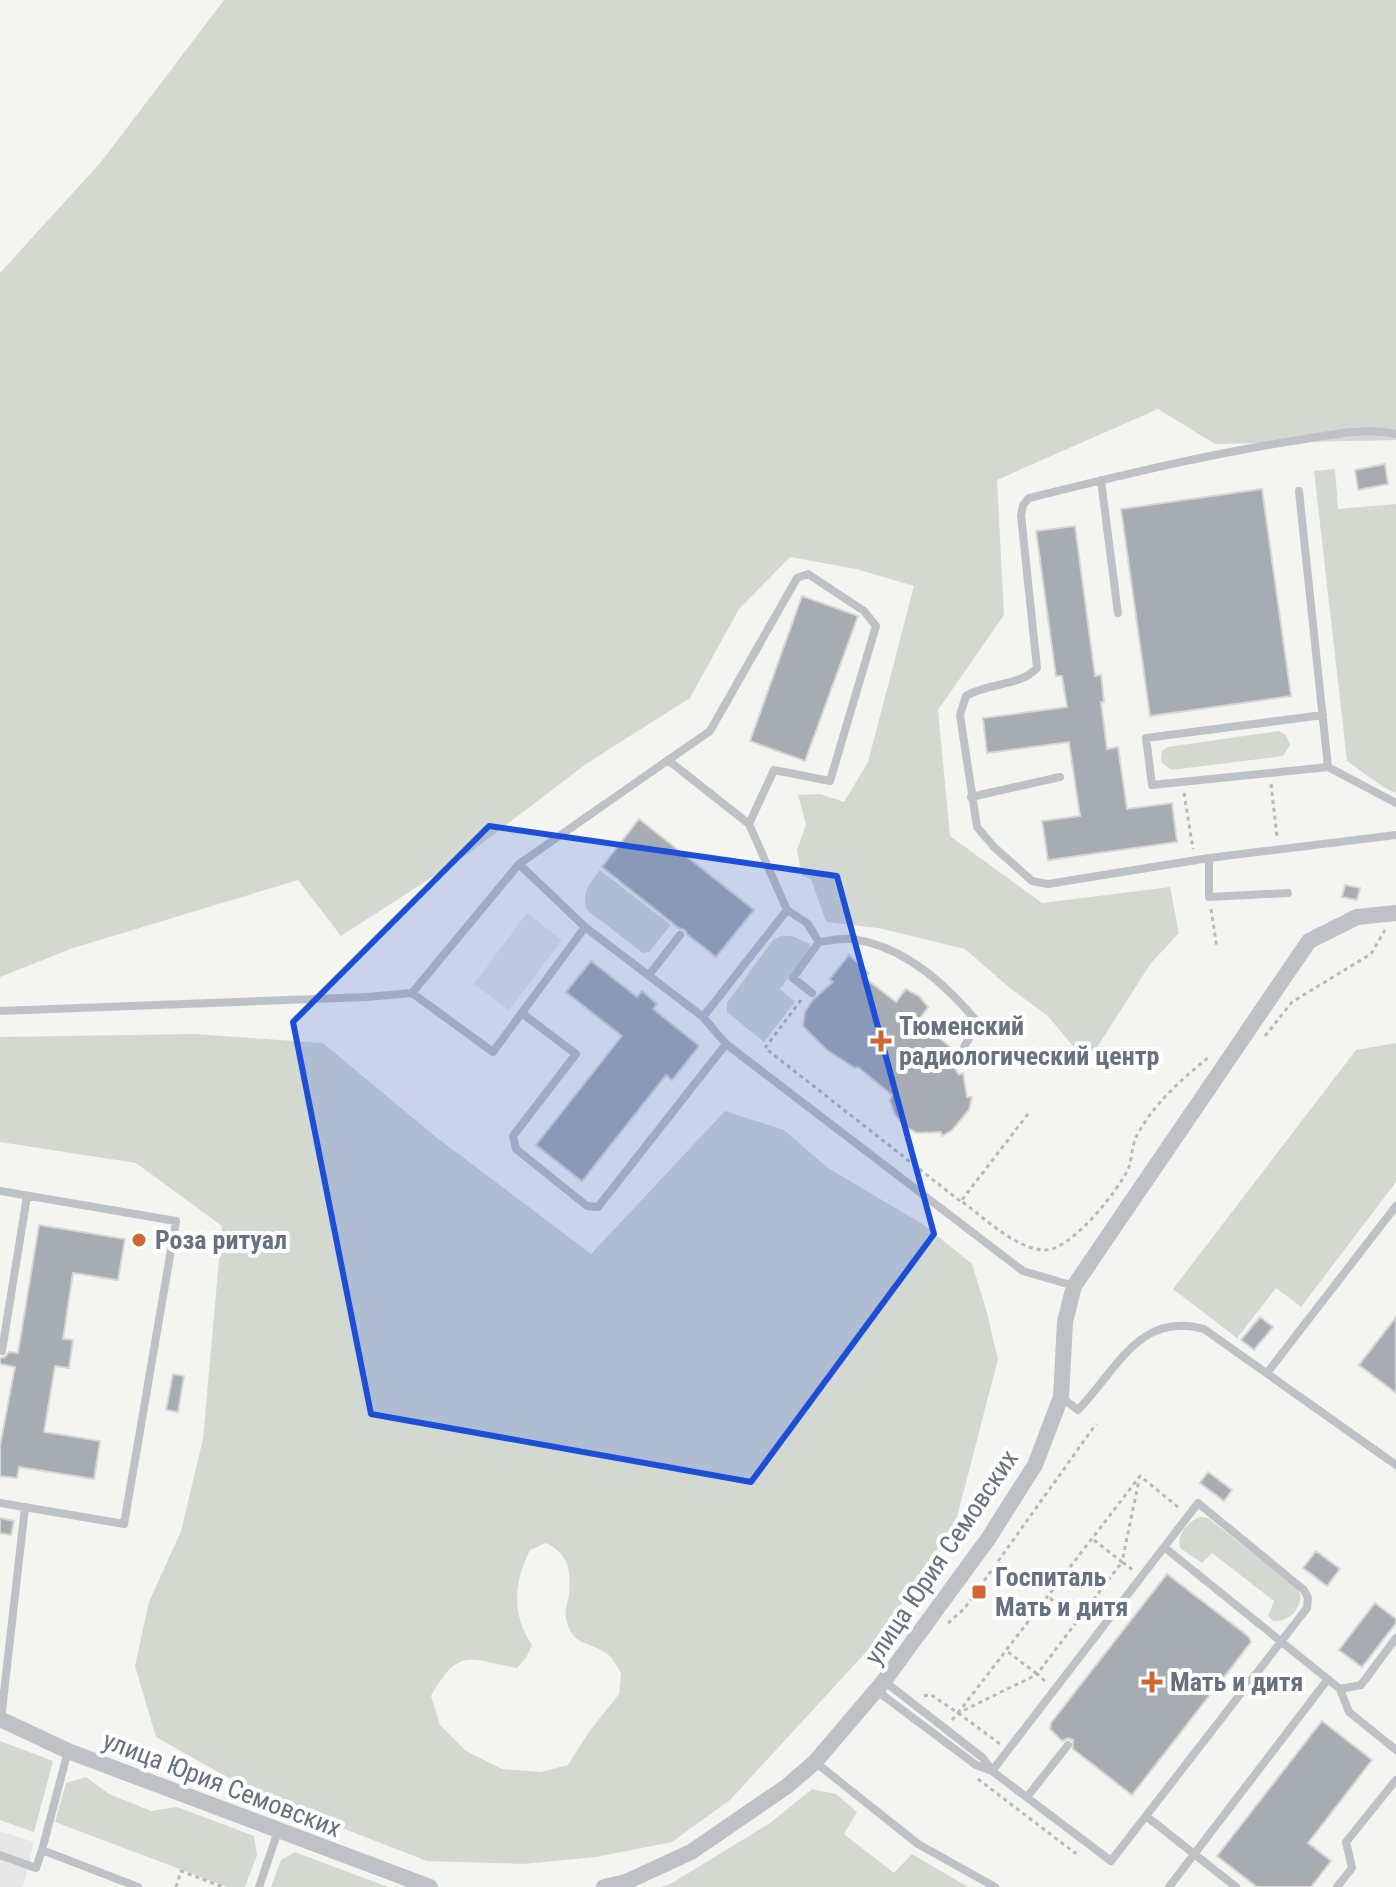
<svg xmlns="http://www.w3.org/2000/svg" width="1396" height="1887" font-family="'Roboto Condensed',sans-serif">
	<rect width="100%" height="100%" fill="#f4f4f1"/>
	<path fill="#e5e6e5" d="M 527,913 L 562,940 L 509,1010 L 474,984 Z
		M 0,1831 L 34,1842 L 23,1887 L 0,1887 Z"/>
	<path fill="#d3d9d1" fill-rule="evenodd" d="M 224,0 L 1396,0 L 1396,440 L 1215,444 L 1158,409 L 997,480 L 1004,615 L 938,710 L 950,836 L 1042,903 L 1170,887 L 1179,933 L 1151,963 L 1087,1063 L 1048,1016 L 1011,989 L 965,949 L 878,928 L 826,922 L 811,879 L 802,876 L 797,850 L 806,824 L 798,795 L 820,794 L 844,802 L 868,762 L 914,586 L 856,569 L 790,557 L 739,609 L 690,698 L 586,764 L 468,854 L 341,936 L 298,880 L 73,948 L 0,977 L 0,273 L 101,162 Z
		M 1335,469 L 1338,509 L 1396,504 L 1396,793 L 1383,787 L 1347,761 L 1314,471 Z
		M 1279,731 L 1286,735 L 1290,745 L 1283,756 L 1171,770 L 1161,762 L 1162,751 L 1168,747 Z
		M 600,870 L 671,925 L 649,952 L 643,953 L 587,910 C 581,892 590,883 600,870 Z
		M 781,936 L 792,936 L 810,944 L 809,950 L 780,989 L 795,1002 L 764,1042 L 727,1012 L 727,1003 L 773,940 Z
		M 193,1034 L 323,1043 L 436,1137 L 591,1254 L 725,1111 L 784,1130 L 828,1168 L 924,1225 L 972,1264 L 986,1309 L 998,1359 L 956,1521 L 878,1639 L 730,1800 L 672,1842 L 596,1857 L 523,1864 L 427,1861 L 262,1797 L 156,1737 L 135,1666 L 149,1602 L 181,1531 L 203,1439 L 222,1226 L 136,1163 L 0,1142 L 0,1037 ZM 546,1543 C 569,1554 571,1570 569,1595 C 568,1603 564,1611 566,1619 C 573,1647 587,1640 606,1653 C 612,1657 617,1666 621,1673 L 619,1694 L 589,1732 L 568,1765 L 541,1772 L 502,1769 L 466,1751 L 440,1725 L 431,1696 C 459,1647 468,1659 517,1668 L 526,1658 L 532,1645 C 511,1614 514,1582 530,1550 Z
		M 1396,1043 L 1396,1182 L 1301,1307 L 1276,1288 L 1237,1338 L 1173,1289 L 1356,1050 Z
		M 1200,1517 L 1208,1518 L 1299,1590 C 1305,1605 1290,1623 1273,1621 L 1268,1616 L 1274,1601 L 1212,1553 L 1202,1563 L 1180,1548 C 1177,1534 1187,1522 1200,1517 Z
		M 0,1741 L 53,1761 L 34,1832 L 0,1820 Z
		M 86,1777 L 109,1794 L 151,1811 L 177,1807 L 254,1836 L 257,1855 L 245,1887 L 227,1887 L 55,1822 L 66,1783 Z
		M 812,1789 L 836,1794 L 857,1812 L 844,1834 L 894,1873 L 912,1854 L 968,1887 L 661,1887 L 672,1883 L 770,1823 Z
		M 295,1852 L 388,1887 L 271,1887 L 281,1860 Z"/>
	<path fill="#a6acb1" stroke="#d6d6d4" stroke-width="2" d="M 1385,464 L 1388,484 L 1358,490 L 1355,470 Z
		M 1262,489 L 1291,696 L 1150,716 L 1121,509 Z
		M 1075,526 L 1095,676 L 1101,675 L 1104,702 L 1101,702 L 1107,749 L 1118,747 L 1127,809 L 1172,803 L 1177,842 L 1048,860 L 1042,821 L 1080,816 L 1069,742 L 987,753 L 983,718 L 1067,707 L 1062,676 L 1056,676 L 1036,531 Z
		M 802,596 L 858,616 L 805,761 L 750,741 Z
		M 639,819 L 754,910 L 716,957 L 687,934 L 685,930 L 679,928 L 602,867 Z
		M 1345,885 L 1360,888 L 1357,900 L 1342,897 Z
		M 849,955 L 869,973 L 865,978 L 896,1002 L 906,989 L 919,996 L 928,1007 L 918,1021 L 954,1050 L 948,1057 L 959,1075 L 963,1073 L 967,1097 L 972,1097 L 969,1110 L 952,1130 L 942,1136 L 941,1132 L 917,1133 L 905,1127 L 895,1115 L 890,1101 L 892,1095 L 858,1067 L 855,1068 L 827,1050 L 803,1026 L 805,1012 L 813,1000 L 833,982 L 830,979 Z
		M 591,961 L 637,997 L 642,991 L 657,1004 L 653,1009 L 699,1046 L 672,1080 L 666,1075 L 582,1181 L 536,1145 L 622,1036 L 566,992 Z
		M 39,1225 L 125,1239 L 118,1280 L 73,1273 L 63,1339 L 73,1340 L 69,1368 L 55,1366 L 44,1432 L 100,1441 L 94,1479 L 19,1467 L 17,1478 L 0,1476 L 0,1446 L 15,1367 L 0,1364 L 0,1358 L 5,1357 L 9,1352 L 18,1353 Z
		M 1260,1317 L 1273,1327 L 1254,1350 L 1241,1340 Z
		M 1396,1317 L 1396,1393 L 1359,1365 Z
		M 173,1374 L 184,1376 L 178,1412 L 166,1410 Z
		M 1208,1472 L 1232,1490 L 1224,1501 L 1200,1483 Z
		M 0,1518 L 14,1521 L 11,1535 L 0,1533 Z
		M 1316,1551 L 1340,1569 L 1327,1586 L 1303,1568 Z
		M 1167,1574 L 1249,1637 L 1251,1642 L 1132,1795 L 1073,1749 L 1073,1740 L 1068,1738 L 1062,1741 L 1050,1729 L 1051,1723 Z
		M 1375,1603 L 1396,1619 L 1396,1623 L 1362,1667 L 1339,1650 Z
		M 1322,1721 L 1372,1760 L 1308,1843 L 1331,1861 L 1311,1887 L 1257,1887 L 1217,1856 Z"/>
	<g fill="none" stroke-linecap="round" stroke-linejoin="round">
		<path stroke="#b6b8bb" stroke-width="3" stroke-dasharray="4 4" stroke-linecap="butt" d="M 1271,784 L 1277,836
			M 1184,793 L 1193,849
			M 1211,909 L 1217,948
			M 801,1000 L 765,1048 L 960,1201
			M 1265,1036 L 1292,1002 L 1371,954 L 1385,930
			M 1028,1114 L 961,1201 C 985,1218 1014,1248 1044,1250 C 1070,1252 1120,1189 1129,1167 C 1132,1158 1132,1146 1136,1137 C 1153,1104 1182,1079 1210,1056
			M 1094,1540 L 1122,1562 L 1139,1480
			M 1050,1598 L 1078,1621
			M 948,1623 L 964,1609 L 1096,1424
			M 1008,1652 L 1037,1674
			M 1045,1681 L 1037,1674 L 1122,1562 L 1133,1570
			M 924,1696 L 930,1694 L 958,1713 L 1140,1476 L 1178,1507
			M 958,1713 L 1000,1744
			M 952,1720 L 958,1713 L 1034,1676
			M 978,1779 L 1075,1853 L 1076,1851
			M 176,1887 L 181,1871 L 223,1887"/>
		<path stroke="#bec1c5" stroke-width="8" d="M 1396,434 C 1366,427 1329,435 1299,440 C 1207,454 1119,476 1029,498 L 1023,505 L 1021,515 L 1037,668 C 1019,687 989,682 966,696 L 960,715 L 977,827 L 994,847 L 1032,881 L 1048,884 L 1209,858 L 1396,835
			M 1101,480 L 1118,613
			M 1299,491 L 1328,767
			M 1323,715 L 1146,738 L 1152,785 L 1328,767 L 1396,803
			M 668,760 L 749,824 L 787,910
			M 971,797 L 1060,777
			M 1209,858 L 1209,897 L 1288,893
			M 519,864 L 710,731 L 797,578 L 808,574 L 864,611 L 876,626 L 830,781 L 774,770 L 749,824
			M 649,975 L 680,935
			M 412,993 L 493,1052 L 585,927
			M 812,993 L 793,978 L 819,942
			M 0,1011 L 366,997 L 412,993 L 519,864 L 585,927 L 703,1017 L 726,1044 L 1023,1271 L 1074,1286
			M 523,1014 L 576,1054 L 513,1136 L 516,1149 L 587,1206 L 598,1207 L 726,1044
			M 703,1017 L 787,910 L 807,923 L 819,942 C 829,941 841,938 851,939 C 903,945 946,984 978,1023 L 964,1047
			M 0,1191 L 176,1221 L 124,1524 L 0,1503
			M 2,1351 L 27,1196
			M 1267,1373 L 1396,1206
			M 1062,1398 L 1078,1410 C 1117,1370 1139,1311 1204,1329 L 1396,1465
			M 1164,1547 L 1340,1689 L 1349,1712 L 1396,1750
			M 884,1681 L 983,1758 L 991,1770
			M 1340,1689 L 1361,1685 L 1396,1638
			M 877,1691 L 976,1765 L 992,1771 L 1111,1861 L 1307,1608 L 1308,1598 L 1304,1590 L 1198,1503 L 992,1771
			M 1,1719 L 25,1507
			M 68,1751 L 42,1850 L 138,1887
			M 815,1762 L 918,1844 L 995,1887
			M 1027,1797 L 1068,1745
			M 1146,1816 L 1236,1887
			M 0,1855 L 36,1868 L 42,1850
			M 259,1887 L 278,1831
			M 1169,1887 L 1328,1679
			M 1337,1887 L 1352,1868 L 1346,1842 L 1396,1780"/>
		<path stroke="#bec1c5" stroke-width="16" d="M 0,1719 L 68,1751 L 430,1887
			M 604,1887 L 626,1882 L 691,1852 L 786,1787 L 815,1762 L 884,1681 L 988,1539 L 1035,1465 L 1061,1397 L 1065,1322 L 1074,1286 L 1309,941 L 1357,917 L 1396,913"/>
	</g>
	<path fill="#1d4ed8" fill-opacity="0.2" stroke="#1d4ed8" stroke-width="6" stroke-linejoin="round" d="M 489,826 L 837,876 L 934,1234 L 751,1482 L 371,1414 L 293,1022 Z"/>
	<g fill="#d16635" stroke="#fff" stroke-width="3">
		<path d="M877 1029h8v8h8v8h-8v8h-8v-8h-8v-8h8z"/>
		<circle cx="139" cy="1240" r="8"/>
		<rect x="971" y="1584" width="16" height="16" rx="4"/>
		<path d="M1148 1670h8v8h8v8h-8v8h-8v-8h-8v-8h8z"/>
	</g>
	<g text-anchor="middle" stroke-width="8" stroke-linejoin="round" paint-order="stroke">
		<g font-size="26" font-weight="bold" fill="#66727f" stroke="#fff" text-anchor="start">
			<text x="899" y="1035">Тюменский<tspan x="899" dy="30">радиологический центр</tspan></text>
			<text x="155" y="1249">Роза ритуал</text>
			<text x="995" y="1586">Госпиталь<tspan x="995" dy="30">Мать и дитя</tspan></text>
			<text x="1170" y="1691">Мать и дитя</text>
		</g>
		<g font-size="26" fill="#66727f" stroke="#fff">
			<text transform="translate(941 1557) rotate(-56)" y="9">улица Юрия Семовских</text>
			<text transform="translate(222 1784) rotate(21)" y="9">улица Юрия Семовских</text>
		</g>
	</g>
</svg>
